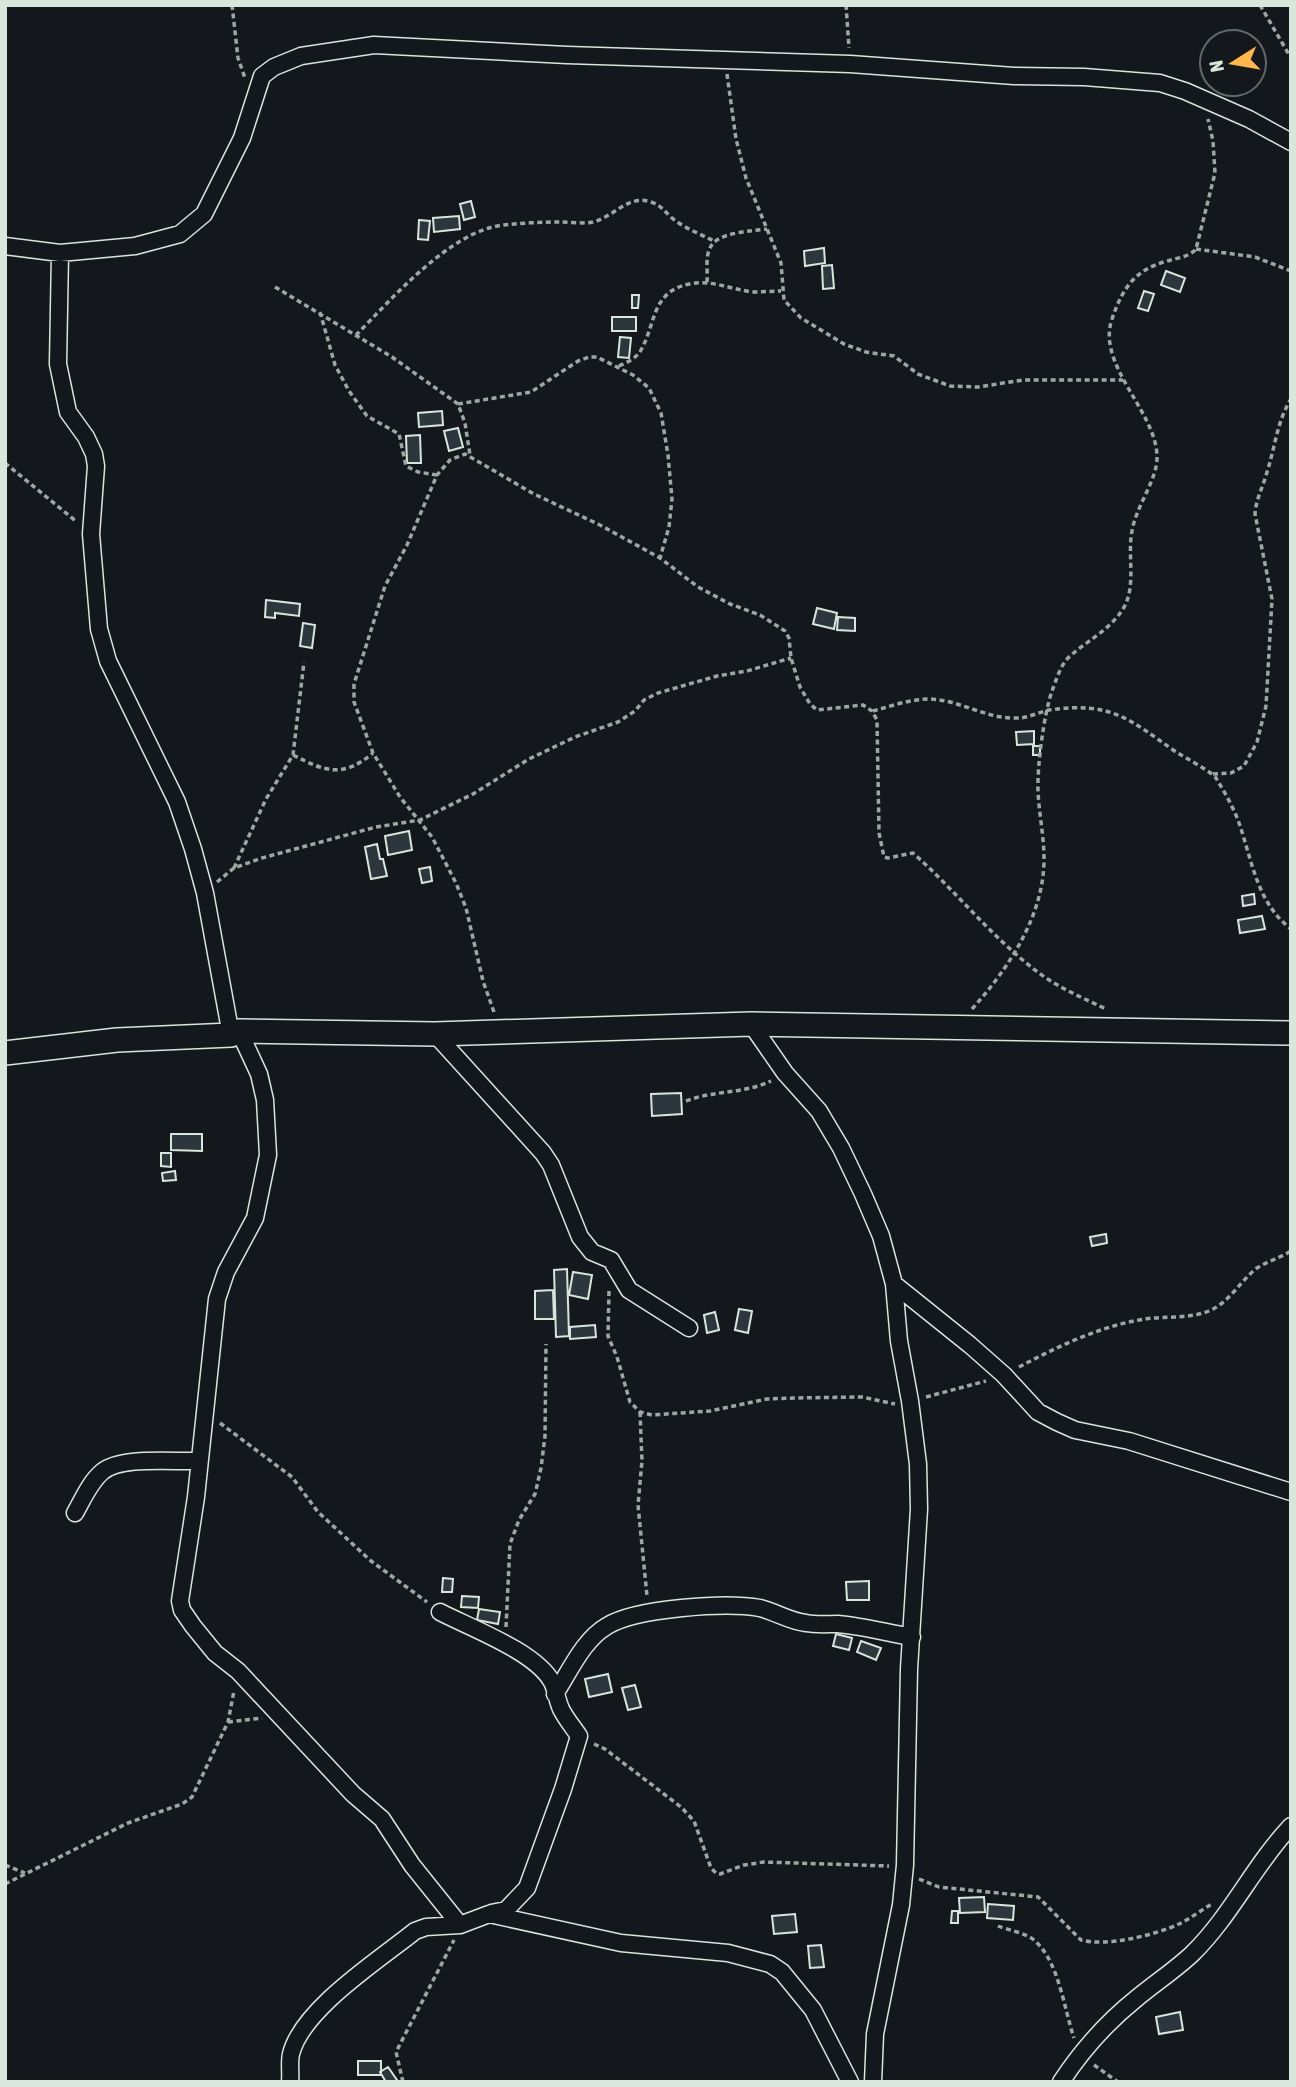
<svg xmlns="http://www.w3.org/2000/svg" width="1296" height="2087" font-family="'Asap Condensed',sans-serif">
	<rect width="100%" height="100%" fill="#14181c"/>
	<path fill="#2c363c" stroke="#d8e6dc" stroke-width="2" d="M 471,201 L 475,217 L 464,220 L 460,204 Z
		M 459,216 L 460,229 L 434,232 L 433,218 Z
		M 419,220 L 430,221 L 428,240 L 418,239 Z
		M 824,248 L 825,263 L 805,266 L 804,251 Z
		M 832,265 L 834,288 L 823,289 L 822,266 Z
		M 1166,271 L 1185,278 L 1180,292 L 1161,285 Z
		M 1144,291 L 1154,294 L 1148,311 L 1138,308 Z
		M 632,295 L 639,295 L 638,308 L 632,308 Z
		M 612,317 L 636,317 L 636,331 L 612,331 Z
		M 620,337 L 631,338 L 629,358 L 618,357 Z
		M 442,411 L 443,425 L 419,427 L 418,413 Z
		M 458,428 L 463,447 L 449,451 L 444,431 Z
		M 420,435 L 421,463 L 407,463 L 406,436 Z
		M 266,600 L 300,604 L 299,616 L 275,613 L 275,618 L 265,617 Z
		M 817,608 L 837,613 L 834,629 L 813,624 Z
		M 838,617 L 855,618 L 855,631 L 837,630 Z
		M 303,623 L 315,625 L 312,648 L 300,646 Z
		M 1034,731 L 1034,744 L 1017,745 L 1016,732 Z
		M 1033,746 L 1040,746 L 1040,755 L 1033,755 Z
		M 409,831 L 412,850 L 388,855 L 385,836 Z
		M 377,844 L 380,859 L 383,859 L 387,876 L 371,879 L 365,847 Z
		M 430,867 L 432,881 L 422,883 L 419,869 Z
		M 1254,894 L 1255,904 L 1243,906 L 1242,896 Z
		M 1262,916 L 1265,929 L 1240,933 L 1238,920 Z
		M 681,1093 L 682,1114 L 652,1116 L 651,1094 Z
		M 171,1134 L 202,1134 L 202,1151 L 171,1150 Z
		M 161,1153 L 171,1153 L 171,1167 L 161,1166 Z
		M 175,1171 L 176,1180 L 163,1181 L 162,1173 Z
		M 1106,1234 L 1107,1243 L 1092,1246 L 1090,1237 Z
		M 567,1269 L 569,1336 L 556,1337 L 554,1270 Z
		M 573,1272 L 592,1275 L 588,1299 L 569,1295 Z
		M 553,1290 L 554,1319 L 535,1319 L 535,1291 Z
		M 739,1309 L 752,1311 L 748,1333 L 735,1330 Z
		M 715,1312 L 719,1330 L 707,1333 L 704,1315 Z
		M 595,1325 L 596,1337 L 570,1339 L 570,1327 Z
		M 443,1578 L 453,1579 L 452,1592 L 442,1592 Z
		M 869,1581 L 869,1600 L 847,1600 L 846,1582 Z
		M 462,1596 L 479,1597 L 478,1608 L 461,1607 Z
		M 479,1609 L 500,1612 L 498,1624 L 477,1620 Z
		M 836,1634 L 852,1638 L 849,1650 L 833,1646 Z
		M 861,1641 L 881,1648 L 876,1660 L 857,1652 Z
		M 608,1674 L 612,1692 L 589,1697 L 585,1679 Z
		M 635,1685 L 641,1707 L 628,1710 L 622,1688 Z
		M 984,1897 L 985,1912 L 960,1913 L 959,1898 Z
		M 988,1904 L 1014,1906 L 1013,1920 L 987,1918 Z
		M 952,1911 L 958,1911 L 958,1923 L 951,1923 Z
		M 795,1914 L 797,1932 L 774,1934 L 772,1916 Z
		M 821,1945 L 824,1967 L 810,1968 L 808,1946 Z
		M 1180,2012 L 1183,2030 L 1159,2034 L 1156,2017 Z
		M 358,2061 L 381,2061 L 381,2075 L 358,2075 Z
		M 388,2067 L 397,2080 L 394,2082 L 386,2082 L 380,2072 Z"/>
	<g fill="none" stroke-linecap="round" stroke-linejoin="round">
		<defs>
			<path id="street" d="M 5,246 L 60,253 L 135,246 L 180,234 L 204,214 L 242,138 L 262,76 L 274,67 L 301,56 L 374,45 L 567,55 L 850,64 L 1014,76 L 1084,77 L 1160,83 L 1185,91 L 1249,119 L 1291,142
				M 60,253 L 58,364 L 68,412 L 86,437 L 94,454 L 96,466 L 91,534 L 99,629 L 108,661 L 177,802 L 193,849 L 205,893 L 231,1035
				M 751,1024 L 785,1073 L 819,1111 L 841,1148 L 863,1194 L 881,1236 L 894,1284 L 899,1341 L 910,1401 L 918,1464 L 919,1509 L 909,1669 L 905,1865 L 901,1905 L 875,2034 L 873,2082
				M 239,1031 L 259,1074 L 265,1100 L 268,1155 L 255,1218 L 226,1272 L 217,1299 L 196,1497 L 180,1601 L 182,1610 L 193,1626 L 215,1653 L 238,1671 L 353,1794 L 382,1819 L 412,1865 L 460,1925
				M 435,1034 L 543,1153 L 551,1165 L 580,1237 L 592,1252 L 611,1260 L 629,1290 L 689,1328
				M 894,1284 L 970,1345 L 1004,1375 L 1038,1412 L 1057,1422 L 1075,1430 L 1129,1441 L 1291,1492
				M 75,1513 C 83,1499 90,1482 102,1472 C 120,1456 173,1462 198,1461
				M 440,1612 C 471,1628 536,1652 552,1682 C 556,1690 557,1700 561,1709 C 566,1719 573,1727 579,1736 L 563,1789 L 527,1888 L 506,1910 L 491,1913
				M 555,1694 C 570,1671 583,1640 607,1626 C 636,1608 726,1602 760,1608 C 776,1612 789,1621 806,1623 C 816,1625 827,1624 838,1624 C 862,1626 888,1633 912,1637
				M 290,2082 C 291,2073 289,2062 291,2054 C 302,2009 379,1960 415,1931 L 426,1927 L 460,1925 L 489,1914 L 621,1943 L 728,1953 L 770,1964 L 782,1972 L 813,2010 L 850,2082
				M 1061,2082 C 1082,2050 1107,2022 1137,1998 C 1155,1983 1175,1970 1192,1954 C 1231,1916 1254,1865 1291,1826"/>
			<path id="secondary" d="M 5,1053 L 117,1040 L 231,1035 L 239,1031 L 435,1034 L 751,1024 L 1291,1033"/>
		</defs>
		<use href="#street" stroke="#d8e6dc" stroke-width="19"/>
		<use href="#secondary" stroke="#d8e6dc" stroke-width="26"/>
		<path stroke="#9da8a2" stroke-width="3.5" stroke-dasharray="5 3.5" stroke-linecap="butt" d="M 232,5 L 238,58 L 245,78
			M 846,5 L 849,48
			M 1260,5 L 1291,58
			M 727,74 L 736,139 L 746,178 L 781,263 L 784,300 L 801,318 L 844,344 L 866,352 L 894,356 L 918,374 L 950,386 L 978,387 L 1023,380 L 1123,380
			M 1196,249 L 1255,257 L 1291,271
			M 707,282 C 708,271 705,258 710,248 C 716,232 753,231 767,229
			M 275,287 L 392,357 L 458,404 L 465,423 L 470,455
			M 320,312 L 335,365 L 349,391 L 367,416 L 399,434 L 406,466 L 418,472 L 437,475
			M 356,335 C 392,299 450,231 503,225 C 522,223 542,222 561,222 C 571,222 583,224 593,222 C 614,217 628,194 651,202 C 661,205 665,212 672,218 C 684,228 700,234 714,241
			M 619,366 C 627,362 636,359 641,350 C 656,324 651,292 689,284 C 712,279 731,290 754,292 C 763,292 772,291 781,291
			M 458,404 L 531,392 L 578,361 L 589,357 L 597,357 L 633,375 L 649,388 L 661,413 L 668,455 L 672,499 L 669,527 L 660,558
			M 5,463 L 77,522
			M 873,711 C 891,706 911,699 930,699 C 959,700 985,718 1013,718 C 1027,719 1036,713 1049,710 C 1111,701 1129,719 1176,752 C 1184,757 1212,772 1216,778 C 1224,791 1232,805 1238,820 C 1252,859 1256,902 1291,929
			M 293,755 C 326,772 343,778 373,753
			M 1213,774 L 1231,773 L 1244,766 L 1257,742 L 1266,706 L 1272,599 L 1255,514 C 1256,499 1263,487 1267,472 C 1275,448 1277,421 1291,399
			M 234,868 L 266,799 L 293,755 L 304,662
			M 217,882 L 234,868 L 262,858 L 376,827 L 420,820 L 473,794 L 529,759 L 575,737 L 618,722 L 635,711 L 644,700 L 658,693 L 717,676 L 747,671 L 791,658
			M 972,1009 C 1008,969 1044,916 1044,859 C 1044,836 1039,814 1038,791 C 1037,766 1044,714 1052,691 C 1056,681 1060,666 1068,658 C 1086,641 1109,631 1123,609 C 1137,586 1127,556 1132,531 C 1136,506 1158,479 1157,456 C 1156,411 1096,365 1112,319 C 1123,287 1135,270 1167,261 C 1177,258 1189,257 1196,249 L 1215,173 L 1213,141 L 1208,119
			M 494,1012 L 483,981 L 466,908 L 456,883 L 432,837 L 400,797 L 373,753 L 354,702 L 354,684 L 385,586 L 407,545 L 437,475 L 450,460 L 465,454 L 534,494 L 600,525 L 660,558 L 698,587 L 730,604 L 760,615 L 785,631 L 789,638 L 791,658 L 800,687 L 810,704 L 817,710 L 863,705 L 872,711 L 877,720 L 879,833 L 884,857 L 888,858 L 913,853 C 956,891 992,938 1039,973 C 1059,988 1083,998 1106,1009
			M 686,1101 C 714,1090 744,1094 771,1081
			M 609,1291 L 608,1336 L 617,1357 L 630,1402 L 640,1412 L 652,1415 L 710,1411 L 767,1399 L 794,1398 L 862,1397 L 895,1404
			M 1019,1367 C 1059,1346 1100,1326 1145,1319 C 1166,1316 1189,1319 1209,1311 C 1230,1302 1240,1281 1257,1268 C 1268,1261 1280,1258 1291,1251
			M 926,1397 L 986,1381
			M 640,1412 L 642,1461 L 638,1505 L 647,1596
			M 220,1423 L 292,1477 L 318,1512 L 371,1561 L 427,1602
			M 506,1627 L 510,1544 L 519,1520 L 535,1494 L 541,1468 L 545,1436 L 546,1344
			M 228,1722 L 262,1718
			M 594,1744 L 605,1749 L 681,1807 L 694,1821 L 711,1868 L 716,1873 L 720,1874 L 744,1865 L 764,1862 L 889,1866
			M 5,1865 L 25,1873
			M 919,1879 L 939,1887 L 1038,1897 L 1081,1940 C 1106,1947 1155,1935 1179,1924 C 1190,1919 1201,1910 1212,1904
			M 5,1884 L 128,1823 L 182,1804 L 192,1797 L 228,1722 L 234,1691
			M 998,1926 C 1008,1930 1026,1933 1034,1940 C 1059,1961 1064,2009 1074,2038
			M 1094,2065 L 1118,2082
			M 403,2082 L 396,2052 L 454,1940"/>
		<use href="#street" stroke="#14181c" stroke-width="16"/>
		<use href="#secondary" stroke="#14181c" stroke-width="23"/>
	</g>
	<rect width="1296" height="2087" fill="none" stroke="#d8e6dc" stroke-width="14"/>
	<g transform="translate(1233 63) rotate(259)"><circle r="33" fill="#14181c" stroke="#626a69" stroke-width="2"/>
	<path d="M0-5L12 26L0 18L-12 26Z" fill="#ffb74d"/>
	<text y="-10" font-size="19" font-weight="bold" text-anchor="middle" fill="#d8e6dc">N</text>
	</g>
</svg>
